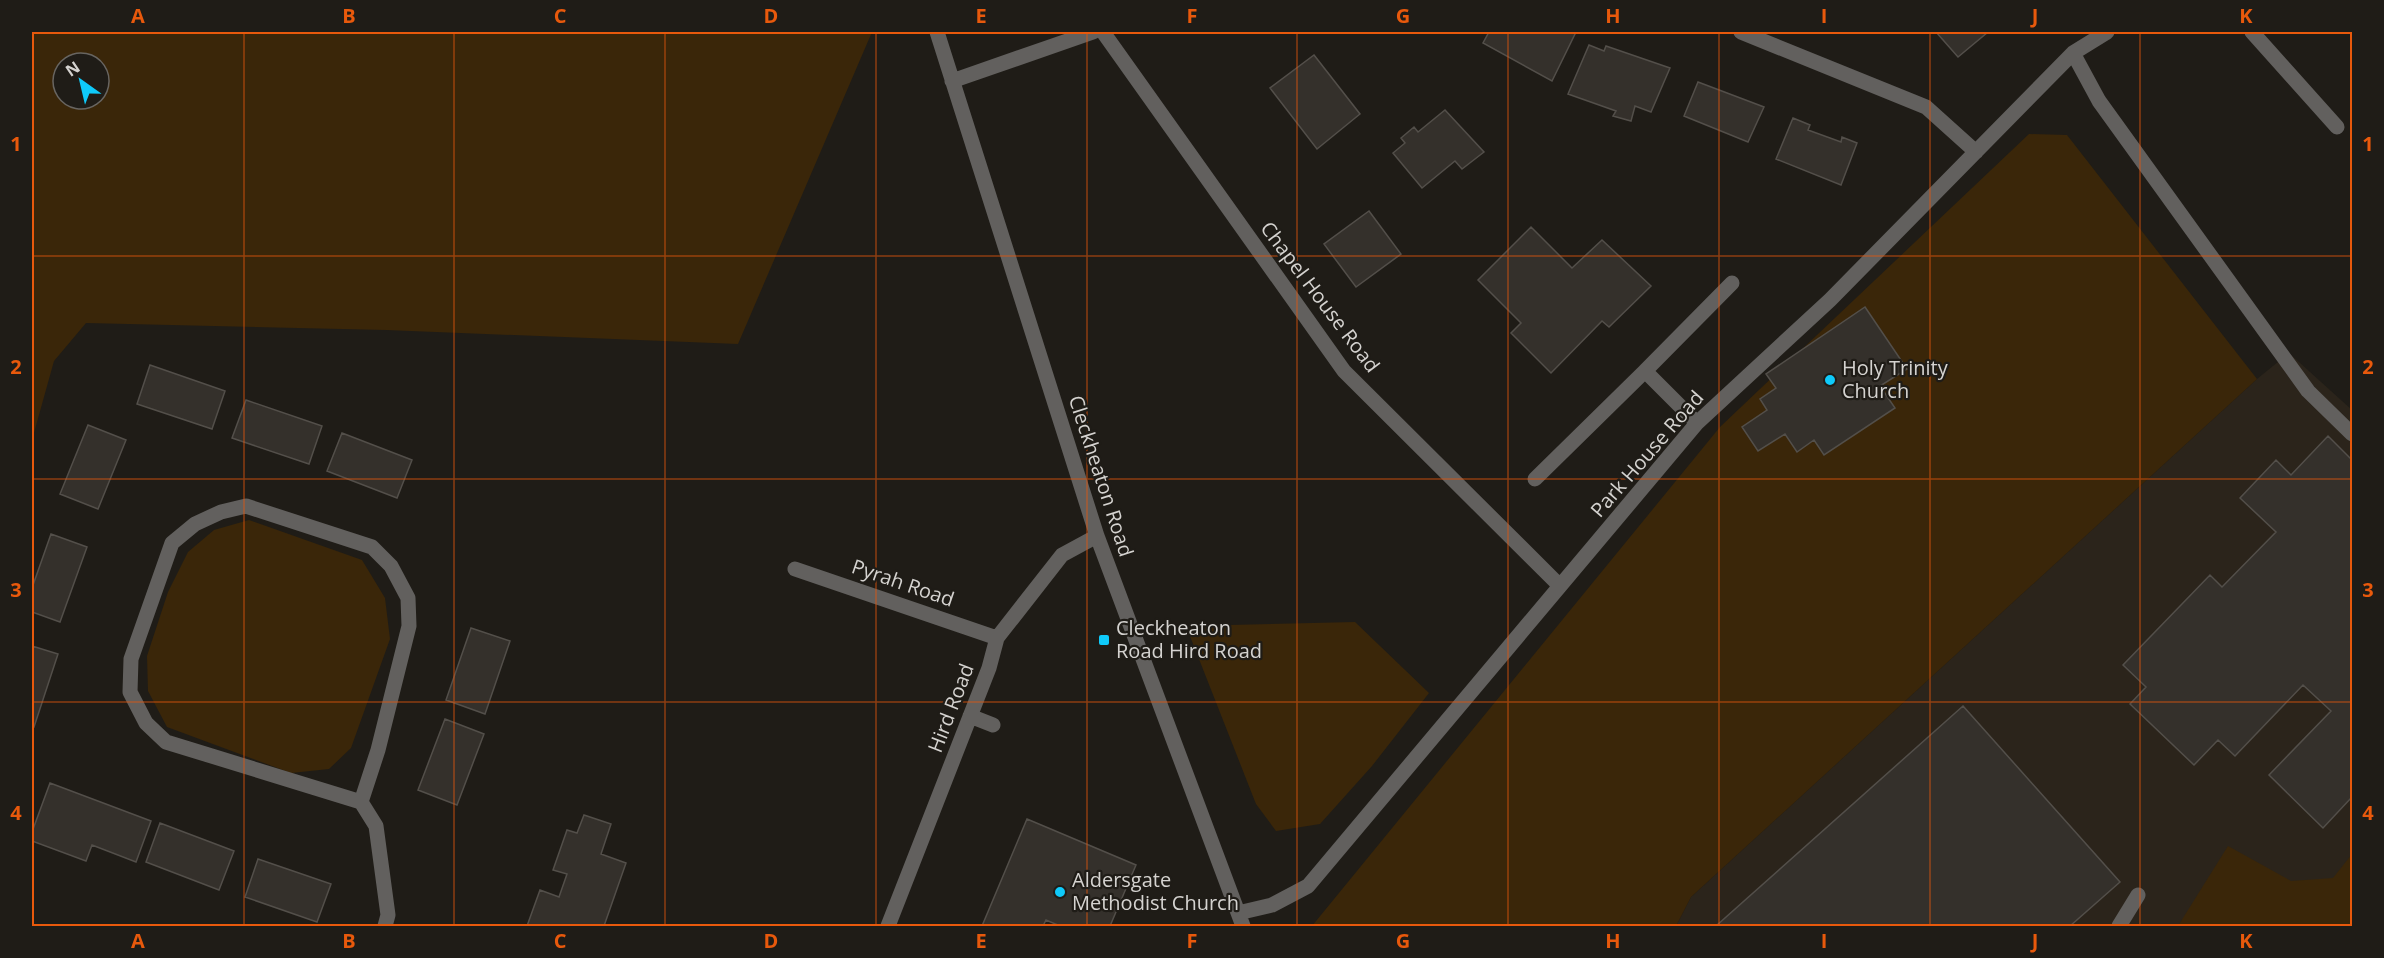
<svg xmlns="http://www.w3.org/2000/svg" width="2384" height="958" font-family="'Open Sans',sans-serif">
	<rect width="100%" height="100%" fill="#1f1c17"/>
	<path fill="#2b241b" d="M 2289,353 L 2352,410 L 2352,926 L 1676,926 L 1691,897 L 2257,379 Z"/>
	<path fill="#3a2609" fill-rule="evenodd" d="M 32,32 L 872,32 L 738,344 L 386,330 L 86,323 L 54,361 L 32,440 ZM 63,63 L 99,63 L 99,99 L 63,99 Z
		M 2029,134 L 2067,135 L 2257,379 L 1691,897 L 1676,926 L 1312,926 L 1720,427 Z
		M 249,520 L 362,560 L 385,598 L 390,639 L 351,748 L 329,769 L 291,773 L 167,727 L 148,691 L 147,656 L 168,592 L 188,552 L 214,530 Z
		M 1355,622 L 1429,693 L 1372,766 L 1320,824 L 1276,831 L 1256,804 L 1186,626 Z
		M 2228,846 L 2291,881 L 2333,878 L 2352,854 L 2352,926 L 2178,926 Z"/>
	<path fill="#34302b" stroke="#534f4a" stroke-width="1.5" d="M 1489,32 L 1576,32 L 1552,81 L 1483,43 Z
		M 1936,32 L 1988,32 L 1958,57 Z
		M 1589,45 L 1604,51 L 1606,46 L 1670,68 L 1651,112 L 1635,106 L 1631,121 L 1613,116 L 1616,111 L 1568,94 Z
		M 1314,55 L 1360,114 L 1317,149 L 1270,88 Z
		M 1698,82 L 1764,107 L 1748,142 L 1684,116 Z
		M 1445,110 L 1484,152 L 1462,169 L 1455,161 L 1422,188 L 1393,153 L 1405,143 L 1401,138 L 1414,127 L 1418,132 Z
		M 1793,118 L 1810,125 L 1808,130 L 1841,142 L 1842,137 L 1857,143 L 1841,185 L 1776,159 Z
		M 1369,211 L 1401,254 L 1356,287 L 1324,244 Z
		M 1531,227 L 1572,268 L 1602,240 L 1651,286 L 1609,327 L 1602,321 L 1551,373 L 1511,333 L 1521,323 L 1478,280 Z
		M 1865,307 L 1907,369 L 1880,386 L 1895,408 L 1824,455 L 1814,440 L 1797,452 L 1785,434 L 1758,451 L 1742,427 L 1767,410 L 1760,399 L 1776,388 L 1766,374 Z
		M 150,365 L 225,391 L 212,429 L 137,404 Z
		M 246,400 L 322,426 L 309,464 L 232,438 Z
		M 88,425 L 126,440 L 98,509 L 60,494 Z
		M 342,433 L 412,460 L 397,498 L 327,471 Z
		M 2328,436 L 2352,460 L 2352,797 L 2323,828 L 2269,775 L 2331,711 L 2303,685 L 2235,756 L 2218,740 L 2194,765 L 2130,704 L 2146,687 L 2123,665 L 2210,575 L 2222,587 L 2276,532 L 2240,498 L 2276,460 L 2291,475 Z
		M 51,534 L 87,547 L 60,622 L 32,612 L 32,588 Z
		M 471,628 L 510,641 L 485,714 L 446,700 Z
		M 32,646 L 58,654 L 34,727 L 32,726 Z
		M 1963,706 L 2120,882 L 2070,926 L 1716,926 Z
		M 445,719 L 484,734 L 457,805 L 418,790 Z
		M 50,783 L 151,821 L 136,862 L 92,845 L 86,861 L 32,841 L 32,832 Z
		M 584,815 L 611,824 L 601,854 L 626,863 L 604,926 L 527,926 L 540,890 L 559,897 L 567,874 L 553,870 L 567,830 L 577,833 Z
		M 1027,819 L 1136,865 L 1110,926 L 1060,926 L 1046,920 L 1043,926 L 982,926 Z
		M 160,823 L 234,851 L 219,890 L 146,862 Z
		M 258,859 L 331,884 L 317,922 L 245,897 Z"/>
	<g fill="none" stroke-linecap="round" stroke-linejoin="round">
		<path stroke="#62605e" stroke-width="15" d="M 937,32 L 1097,536 L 1243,926
			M 1103,32 L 1344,371 L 1560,586
			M 1741,32 L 1926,107 L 1976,152
			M 2252,32 L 2337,127
			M 2073,53 L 2099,101 L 2308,391 L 2352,434
			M 952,81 L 1093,32
			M 1645,371 L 1732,283
			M 1535,479 L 1645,371 L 1697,423
			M 795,569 L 997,638
			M 970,716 L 993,725
			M 361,802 L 378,750 L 409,626 L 408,598 L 391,566 L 372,547 L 246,506 L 221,512 L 195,524 L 172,543 L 131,659 L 130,692 L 146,723 L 166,742 L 361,802 L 376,826 L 388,915 L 385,926
			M 1238,913 L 1272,905 L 1308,886 L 1697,423 L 1830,300 L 2073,53 L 2107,32
			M 888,926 L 989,668 L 997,638 L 1062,555 L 1097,536
			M 2119,926 L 2138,895"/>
	</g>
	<path fill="none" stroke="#e8590c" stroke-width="1.5" stroke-opacity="0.55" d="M 244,32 L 244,926M 454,32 L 454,926M 665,32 L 665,926M 876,32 L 876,926M 1087,32 L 1087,926M 1297,32 L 1297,926M 1508,32 L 1508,926M 1719,32 L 1719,926M 1930,32 L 1930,926M 2140,32 L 2140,926M 32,256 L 2352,256M 32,479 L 2352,479M 32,702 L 2352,702"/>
	<g fill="#0fcafa" stroke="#1f1c17" stroke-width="2">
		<circle cx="1830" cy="380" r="6"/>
		<rect x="1098" y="634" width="12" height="12" rx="3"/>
		<circle cx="1060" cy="892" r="6"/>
	</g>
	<g text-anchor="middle" stroke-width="4.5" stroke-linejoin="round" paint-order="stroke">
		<g font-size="20" fill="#d5d3d0" stroke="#1f1c17">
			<text transform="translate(1320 297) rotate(53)" y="7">Chapel House Road</text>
			<text transform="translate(1647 454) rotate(-49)" y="7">Park House Road</text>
			<text transform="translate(1101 476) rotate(72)" y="7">Cleckheaton Road</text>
			<text transform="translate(903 583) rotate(19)" y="7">Pyrah Road</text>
			<text transform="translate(951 708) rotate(-69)" y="7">Hird Road</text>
		</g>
		<g font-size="20" fill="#d5d3d0" stroke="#1f1c17" text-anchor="start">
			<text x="1842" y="375">Holy Trinity<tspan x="1842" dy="23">Church</tspan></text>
			<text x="1116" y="635">Cleckheaton<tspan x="1116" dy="23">Road Hird Road</tspan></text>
			<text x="1072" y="887">Aldersgate<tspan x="1072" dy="23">Methodist Church</tspan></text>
		</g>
	</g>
	<rect width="2384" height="958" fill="none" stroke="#1f1c17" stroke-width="66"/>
	<g transform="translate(81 81) rotate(326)"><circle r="28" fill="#1f1c17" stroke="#686561" stroke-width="1.5"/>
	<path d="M0-4.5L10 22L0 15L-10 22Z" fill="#0fcafa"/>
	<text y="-9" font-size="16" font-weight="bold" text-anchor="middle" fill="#d5d3d0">N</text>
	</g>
	<rect x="33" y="33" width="2318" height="892" fill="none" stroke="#e8590c" stroke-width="2"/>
	<g font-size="20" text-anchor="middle" font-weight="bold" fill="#e8590c">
		<text x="138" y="23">A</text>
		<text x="349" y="23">B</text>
		<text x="560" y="23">C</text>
		<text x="771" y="23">D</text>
		<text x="981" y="23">E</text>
		<text x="1192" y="23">F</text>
		<text x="1403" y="23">G</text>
		<text x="1613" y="23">H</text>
		<text x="1824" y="23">I</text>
		<text x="2035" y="23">J</text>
		<text x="2246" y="23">K</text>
		<text x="16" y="151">1</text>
		<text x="2368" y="151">1</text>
		<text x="16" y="374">2</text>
		<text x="2368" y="374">2</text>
		<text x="16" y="597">3</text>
		<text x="2368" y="597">3</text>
		<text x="16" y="820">4</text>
		<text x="2368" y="820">4</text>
		<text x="138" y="948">A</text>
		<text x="349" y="948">B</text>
		<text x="560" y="948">C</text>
		<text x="771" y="948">D</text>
		<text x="981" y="948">E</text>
		<text x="1192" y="948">F</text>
		<text x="1403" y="948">G</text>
		<text x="1613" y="948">H</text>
		<text x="1824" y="948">I</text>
		<text x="2035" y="948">J</text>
		<text x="2246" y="948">K</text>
	</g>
</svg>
